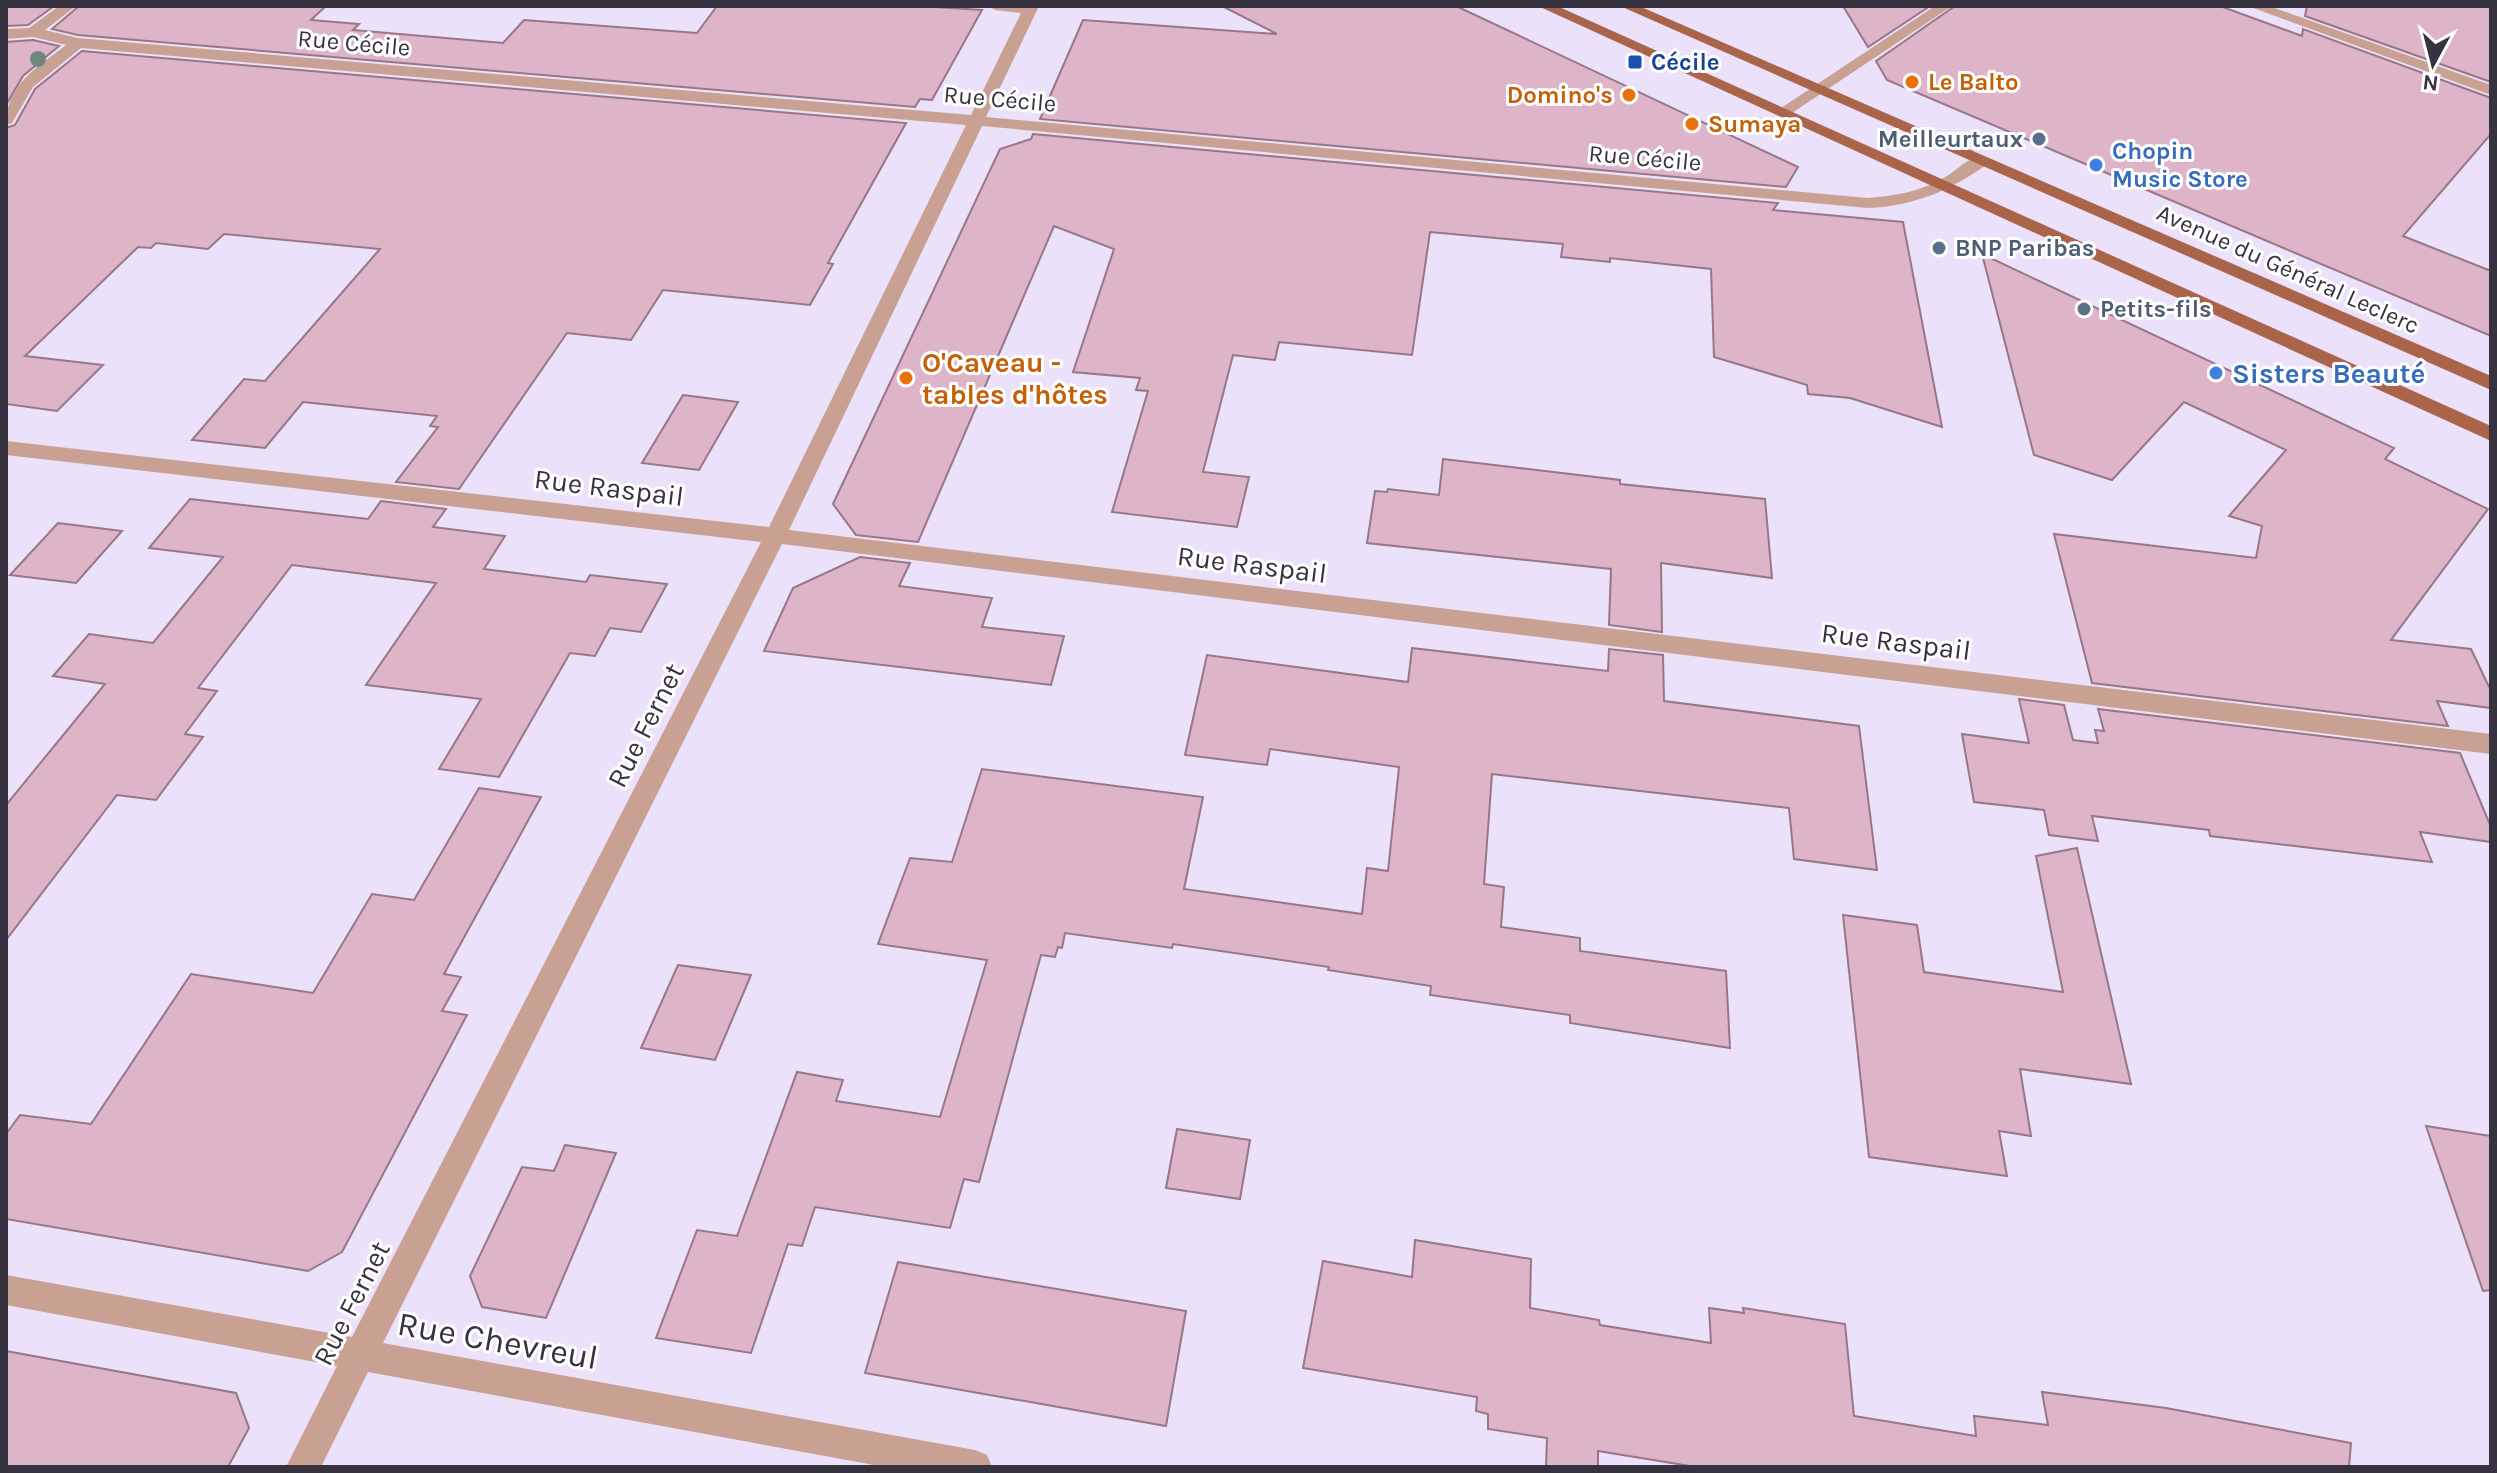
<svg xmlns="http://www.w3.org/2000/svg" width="2497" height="1473" font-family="Karla,sans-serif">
	<rect width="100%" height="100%" fill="#ebe1fb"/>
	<path fill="#deb4c9" stroke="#977787" stroke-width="2" d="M 6,6 L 54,6 L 28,25 L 6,26 Z
		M 79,6 L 326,6 L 311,20 L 359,24 L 353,30 L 503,43 L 524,20 L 697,33 L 717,6 L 919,6 L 982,10 L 932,100 L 920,99 L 915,107 L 78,35 L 52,29 Z
		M 1222,6 L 1456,6 L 1798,167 L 1786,187 L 1040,119 L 1083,20 L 1277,34 Z
		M 1843,6 L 1930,6 L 1868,47 Z
		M 1955,6 L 2220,6 L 2302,36 L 2303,29 L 2491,98 L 2491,134 L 2403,236 L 2491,271 L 2491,336 L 1887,80 L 1876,61 Z
		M 2307,6 L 2491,6 L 2491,82 L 2305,16 Z
		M 33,40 L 59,46 L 23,76 L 6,105 L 6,42 Z
		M 82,51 L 906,123 L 828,263 L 833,264 L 810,305 L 663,290 L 631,340 L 567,333 L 459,489 L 396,482 L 438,427 L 430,426 L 437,416 L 303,402 L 265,448 L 192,440 L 244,379 L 265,381 L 380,249 L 224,234 L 208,249 L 156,243 L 151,248 L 138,247 L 25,356 L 103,365 L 57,411 L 6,404 L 6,128 L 15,125 L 35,89 Z
		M 1033,134 L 1778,203 L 1773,210 L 1903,222 L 1942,427 L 1850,398 L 1808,394 L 1807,385 L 1714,357 L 1711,269 L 1610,258 L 1610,262 L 1561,257 L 1563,244 L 1430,232 L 1412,355 L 1279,342 L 1275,360 L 1233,355 L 1203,472 L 1249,477 L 1237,527 L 1112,512 L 1148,391 L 1136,390 L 1140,378 L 1073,372 L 1114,249 L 1054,226 L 918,542 L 856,535 L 833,504 L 1000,149 L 1031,139 Z
		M 1982,254 L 2394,448 L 2385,459 L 2488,509 L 2391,640 L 2471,649 L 2491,691 L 2491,708 L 2437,701 L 2448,726 L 2092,683 L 2054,534 L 2256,558 L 2262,526 L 2229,516 L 2286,450 L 2184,402 L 2112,480 L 2034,455 Z
		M 683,395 L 738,402 L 699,470 L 642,463 Z
		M 1443,459 L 1620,480 L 1620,484 L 1765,499 L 1772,578 L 1661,563 L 1662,632 L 1609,625 L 1611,569 L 1367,543 L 1375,491 L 1387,492 L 1388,489 L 1439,495 Z
		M 190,499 L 368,519 L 381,501 L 446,509 L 433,527 L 505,536 L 484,569 L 586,582 L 590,575 L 667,584 L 641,632 L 610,628 L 595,656 L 570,653 L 499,777 L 439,769 L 481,699 L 366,685 L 436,583 L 292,565 L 198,688 L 217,691 L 185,734 L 203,737 L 156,800 L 117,795 L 6,940 L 6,805 L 105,684 L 53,676 L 89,634 L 153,643 L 223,557 L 149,548 Z
		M 58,523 L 122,531 L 76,583 L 10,575 Z
		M 860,557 L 910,563 L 899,586 L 992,598 L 982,627 L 1064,636 L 1051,685 L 764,651 L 793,588 Z
		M 1412,648 L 1608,671 L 1609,649 L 1663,655 L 1664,701 L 1859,726 L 1877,870 L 1794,859 L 1789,808 L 1492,774 L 1484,884 L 1504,887 L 1501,927 L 1580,938 L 1580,951 L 1726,971 L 1730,1048 L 1570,1023 L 1570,1015 L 1430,995 L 1431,986 L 1328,970 L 1329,967 L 1173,944 L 1172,948 L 1065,933 L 1062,948 L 1058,947 L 1055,957 L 1041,955 L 979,1182 L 964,1179 L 950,1228 L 815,1207 L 802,1246 L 788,1244 L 751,1353 L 656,1338 L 697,1230 L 737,1236 L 797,1072 L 843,1080 L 836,1101 L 940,1117 L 987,960 L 878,944 L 910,858 L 952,862 L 982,769 L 1203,797 L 1184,889 L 1362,914 L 1367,868 L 1388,871 L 1399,767 L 1270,749 L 1267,765 L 1185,755 L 1207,655 L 1408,682 Z
		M 2019,699 L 2064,705 L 2073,740 L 2098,743 L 2095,730 L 2104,731 L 2098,709 L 2460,753 L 2491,827 L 2491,842 L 2420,832 L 2432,862 L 2210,836 L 2209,830 L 2092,816 L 2098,841 L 2049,835 L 2044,810 L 1974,802 L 1962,734 L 2029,743 Z
		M 479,788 L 541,797 L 444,974 L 461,977 L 442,1011 L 467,1015 L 342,1252 L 308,1271 L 6,1219 L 6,1134 L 20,1115 L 91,1124 L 191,974 L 313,993 L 372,894 L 414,900 Z
		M 2077,848 L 2131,1084 L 2020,1069 L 2031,1136 L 1999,1131 L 2007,1176 L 1869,1157 L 1843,915 L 1917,925 L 1924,972 L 2063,992 L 2036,856 Z
		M 678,965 L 751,975 L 715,1060 L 641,1048 Z
		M 2426,1126 L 2491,1136 L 2491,1290 L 2483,1291 Z
		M 1177,1129 L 1250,1140 L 1240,1199 L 1166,1188 Z
		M 565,1145 L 616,1153 L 546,1318 L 482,1307 L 470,1276 L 522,1167 L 554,1171 Z
		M 1415,1240 L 1531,1259 L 1530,1308 L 1599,1320 L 1600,1325 L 1711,1343 L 1709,1308 L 1744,1313 L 1743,1308 L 1845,1324 L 1854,1416 L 1976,1436 L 1974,1416 L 2048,1425 L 2042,1392 L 2166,1408 L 2351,1443 L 2349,1467 L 1696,1467 L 1598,1451 L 1598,1467 L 1546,1467 L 1547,1438 L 1488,1429 L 1488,1414 L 1476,1411 L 1477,1397 L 1303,1368 L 1323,1261 L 1412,1277 Z
		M 898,1262 L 1186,1311 L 1166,1426 L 865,1373 Z
		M 6,1351 L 236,1393 L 249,1428 L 228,1467 L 6,1467 Z"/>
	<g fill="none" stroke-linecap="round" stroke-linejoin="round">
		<path fill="#c9a192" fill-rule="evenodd" d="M 59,6 L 76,6 L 45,30 L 78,38 L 971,115 L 1021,13 L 995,10 L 988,6 L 1039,6 L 986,117 L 1868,198 C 1897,196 1922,191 1947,176 C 1959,169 1971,154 1986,157 L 1988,161 L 1986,165 C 1949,191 1914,206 1868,208 L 982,126 L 789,530 L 2491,734 L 2491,754 L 782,544 L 383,1343 L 975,1450 L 987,1455 L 992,1467 L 885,1467 L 368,1372 L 321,1467 L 286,1467 L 337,1366 L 6,1305 L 6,1275 L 352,1337 L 761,542 L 6,455 L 6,441 L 769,527 L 966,125 L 81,48 L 33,87 L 12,123 L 6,125 C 6,84 37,68 66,45 L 33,37 L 6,39 L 6,29 L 29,28 Z
			M 1935,6 L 1952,6 L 1789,115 L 1783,117 L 1775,112 Z
			M 2248,6 L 2269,6 L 2491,85 L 2491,95 Z"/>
		<path fill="#aa644a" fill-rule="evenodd" d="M 1538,6 L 1557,6 L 2491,426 L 2491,441 Z
			M 1620,6 L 1639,6 L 2491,376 L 2491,390 Z"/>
	</g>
	<circle fill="#6d887f" cx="38" cy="59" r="8"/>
	<rect fill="#1a4fb4" stroke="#fff" stroke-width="3" x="1627" y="54" width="16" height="16" rx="4"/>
	<g fill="#e8710a" stroke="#fff" stroke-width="3">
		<circle cx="1912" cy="82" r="8"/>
		<circle cx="1629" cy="95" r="8"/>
		<circle cx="1692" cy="124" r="8"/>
		<circle cx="906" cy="378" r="8"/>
	</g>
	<g fill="#5c6f8a" stroke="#fff" stroke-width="3">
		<circle cx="2039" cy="139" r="8"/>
		<circle cx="1939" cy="248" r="8"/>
		<circle cx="2084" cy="309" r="8"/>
	</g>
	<g fill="#3f7fe0" stroke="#fff" stroke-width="3">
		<circle cx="2096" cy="165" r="8"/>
		<circle cx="2216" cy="373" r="8"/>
	</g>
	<g text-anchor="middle" stroke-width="6" stroke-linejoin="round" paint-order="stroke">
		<g font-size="24" fill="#37323f" stroke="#fff">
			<text transform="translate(354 43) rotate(5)" y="8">Rue Cécile</text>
			<text transform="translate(1000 99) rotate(5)" y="8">Rue Cécile</text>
			<text transform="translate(1645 158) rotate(5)" y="8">Rue Cécile</text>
			<text transform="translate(2288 269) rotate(24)" y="8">Avenue du Général Leclerc</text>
		</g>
		<g font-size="24" font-weight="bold" fill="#164399" stroke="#fff" text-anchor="start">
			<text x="1651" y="70">Cécile</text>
		</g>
		<g font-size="24" font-weight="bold" fill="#c56008" stroke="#fff" text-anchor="start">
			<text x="1928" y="90">Le Balto</text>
			<text x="1613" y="103" text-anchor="end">Domino's</text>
			<text x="1708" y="132">Sumaya</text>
		</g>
		<g font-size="24" font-weight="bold" fill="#4e5e75" stroke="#fff" text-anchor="start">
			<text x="2023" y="147" text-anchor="end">Meilleurtaux</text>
			<text x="1955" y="256">BNP Paribas</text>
			<text x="2100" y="317">Petits-fils</text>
		</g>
		<g font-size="24" font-weight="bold" fill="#366cbe" stroke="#fff" text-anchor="start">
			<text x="2112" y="159">Chopin<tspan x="2112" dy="28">Music Store</tspan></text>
		</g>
		<g font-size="28" font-weight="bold" fill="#c56008" stroke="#fff" text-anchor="start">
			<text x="922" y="372">O'Caveau -<tspan x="922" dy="32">tables d'hôtes</tspan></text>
		</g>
		<g font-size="28" font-weight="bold" fill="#366cbe" stroke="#fff" text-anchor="start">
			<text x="2232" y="383">Sisters Beauté</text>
		</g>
		<g font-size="28" fill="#37323f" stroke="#fff">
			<text transform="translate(609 487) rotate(7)" y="10">Rue Raspail</text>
			<text transform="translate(1252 564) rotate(7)" y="10">Rue Raspail</text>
			<text transform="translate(1896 641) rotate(7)" y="10">Rue Raspail</text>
			<text transform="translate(645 725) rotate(-63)" y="10">Rue Fernet</text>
			<text transform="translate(351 1303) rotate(-63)" y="10">Rue Fernet</text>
		</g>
		<g font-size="34" fill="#37323f" stroke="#fff">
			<text transform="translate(498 1340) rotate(10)" y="12">Rue Chevreul</text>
		</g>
	</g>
	<rect width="2497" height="1473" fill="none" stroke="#37323f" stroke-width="16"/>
	<g transform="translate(2433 64) rotate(187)" stroke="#ffffff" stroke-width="6" paint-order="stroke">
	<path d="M0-6L14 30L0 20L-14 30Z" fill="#37323f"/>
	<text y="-12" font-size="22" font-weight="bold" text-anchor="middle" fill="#37323f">N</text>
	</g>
</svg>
